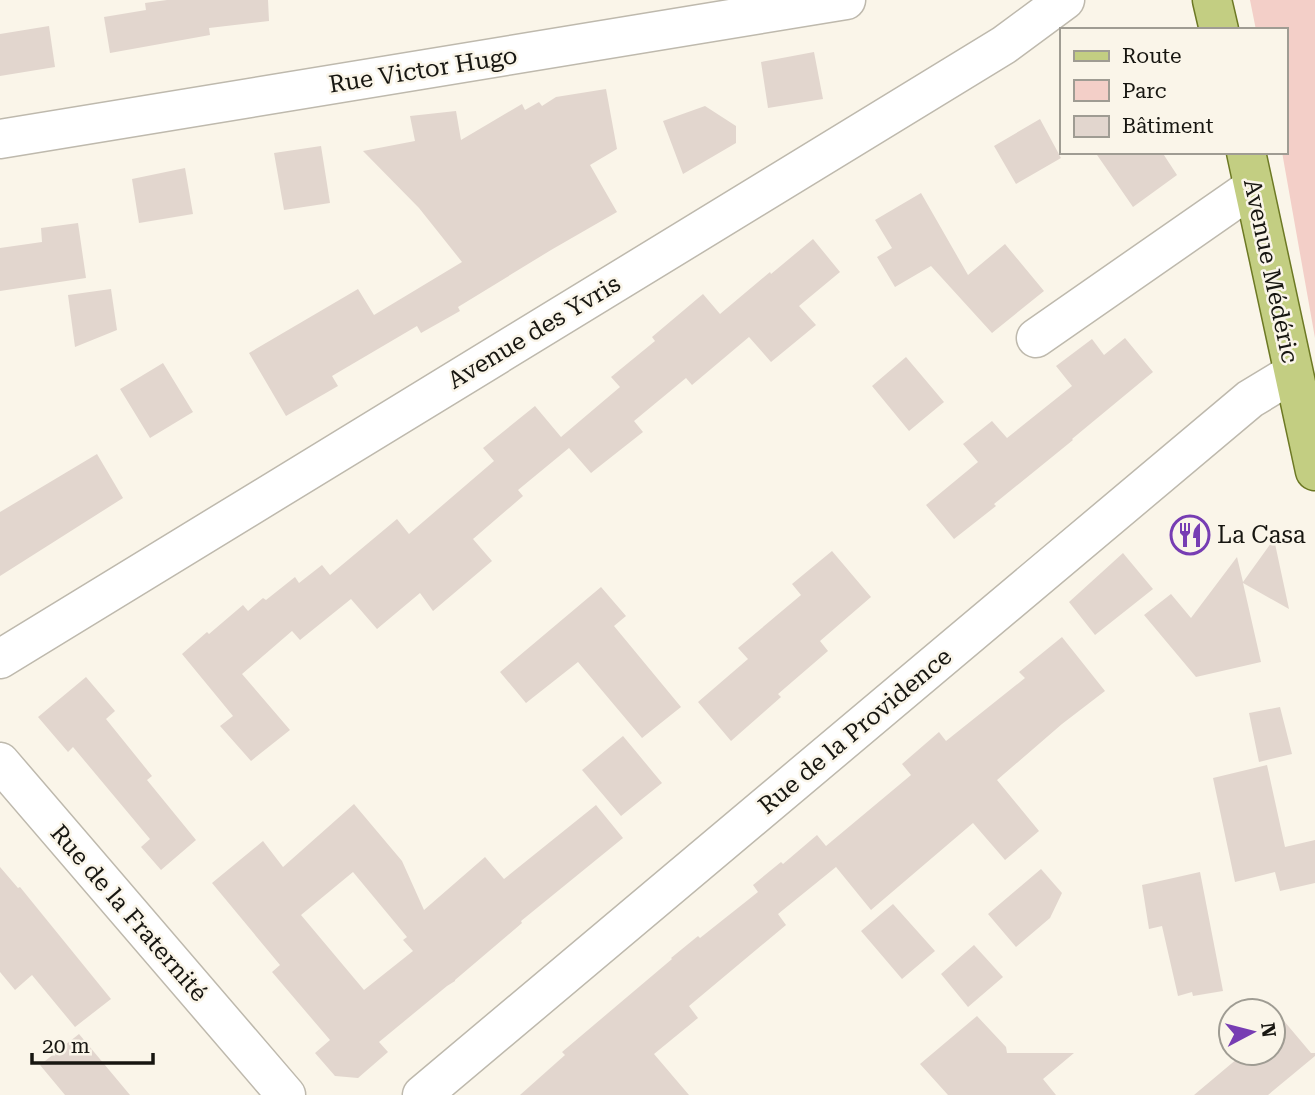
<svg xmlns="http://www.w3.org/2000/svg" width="1315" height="1095" font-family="'Roboto Serif',serif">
	<rect width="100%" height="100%" fill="#faf5e9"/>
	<path fill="#f3cfc8" d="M 1250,0 L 1315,0 L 1315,338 L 1282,152 L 1285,152 L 1285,30 L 1256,30 Z"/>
	<path fill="#e2d6ce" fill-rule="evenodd" d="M 167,0 L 268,0 L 269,21 L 209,28 L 210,35 L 110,53 L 104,17 L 146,10 L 145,3 Z
		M 49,26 L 55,67 L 0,76 L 0,34 Z
		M 814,52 L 823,99 L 768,108 L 761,62 Z
		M 606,89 L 617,149 L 590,165 L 617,212 L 551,250 L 458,307 L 460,311 L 421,333 L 417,326 L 332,376 L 338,386 L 286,416 L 249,353 L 358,289 L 374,315 L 462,262 L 419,208 L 363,151 L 415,141 L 410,116 L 456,111 L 461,140 L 522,104 L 525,110 L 539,102 L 542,106 L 556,97 Z
		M 705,106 L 736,126 L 736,143 L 683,174 L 663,121 Z
		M 1040,119 L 1061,158 L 1016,184 L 994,146 Z
		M 321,146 L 330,203 L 284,210 L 274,153 Z
		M 1095,152 L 1162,152 L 1177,175 L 1133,207 Z
		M 185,168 L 193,214 L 139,223 L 132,179 Z
		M 921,193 L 968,275 L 1005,244 L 1044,291 L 992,333 L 931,266 L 895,287 L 877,257 L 892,248 L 875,220 Z
		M 78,223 L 86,278 L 0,291 L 0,248 L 42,242 L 41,228 Z
		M 813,239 L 840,272 L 799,306 L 816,325 L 771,362 L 749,337 L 692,385 L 686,378 L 634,421 L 643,432 L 591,473 L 569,448 L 518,490 L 523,496 L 473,539 L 492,561 L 433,611 L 420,593 L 377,629 L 351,599 L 300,640 L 292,631 L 242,674 L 290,730 L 251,761 L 220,726 L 233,716 L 182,654 L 207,632 L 209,634 L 243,605 L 248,611 L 263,598 L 266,600 L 295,577 L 299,583 L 322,565 L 330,575 L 397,519 L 409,534 L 494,461 L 483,448 L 535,406 L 561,437 L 620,387 L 611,377 L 655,341 L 652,337 L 703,294 L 720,314 L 770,272 L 771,274 Z
		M 111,289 L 117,330 L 75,347 L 68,295 Z
		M 1125,338 L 1153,372 L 1072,439 L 1073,440 L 994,504 L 996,506 L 954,539 L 926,505 L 978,462 L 963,444 L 992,421 L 1007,438 L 1072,386 L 1056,366 L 1092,339 L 1104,355 Z
		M 906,357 L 944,402 L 909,431 L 872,386 Z
		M 163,363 L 193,412 L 150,438 L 120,389 Z
		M 97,454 L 123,498 L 0,576 L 0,512 Z
		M 1274,539 L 1289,609 L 1243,583 L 1261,662 L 1196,677 L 1144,615 L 1171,594 L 1191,618 L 1237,557 L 1243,582 Z
		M 832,551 L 871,597 L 820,641 L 828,651 L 778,694 L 781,697 L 731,741 L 698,702 L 748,659 L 738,648 L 801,595 L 792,584 Z
		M 1123,553 L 1153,589 L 1095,635 L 1069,602 Z
		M 601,587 L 626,616 L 614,626 L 681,707 L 642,738 L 578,662 L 526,703 L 500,672 Z
		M 1062,637 L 1105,691 L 1062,724 L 997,780 L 1039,831 L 1005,860 L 973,823 L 871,910 L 836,867 L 778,914 L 786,925 L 689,1006 L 698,1018 L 654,1054 L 689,1095 L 520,1095 L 565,1055 L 562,1052 L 672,959 L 671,958 L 698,936 L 700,938 L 758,892 L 753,885 L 781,862 L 783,864 L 817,835 L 826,846 L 911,775 L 902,764 L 939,732 L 946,741 L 1025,678 L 1019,672 Z
		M 86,677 L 115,711 L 106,719 L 152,776 L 147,780 L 196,840 L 161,870 L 141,847 L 150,839 L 73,747 L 68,752 L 38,717 Z
		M 1280,707 L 1292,754 L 1259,762 L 1249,713 Z
		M 623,736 L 662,783 L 621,816 L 582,770 Z
		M 1267,765 L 1285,847 L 1315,840 L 1315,883 L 1280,891 L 1275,872 L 1235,882 L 1213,778 Z
		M 354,804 L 402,861 L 424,910 L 485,857 L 504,879 L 596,805 L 623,838 L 521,921 L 522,923 L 455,980 L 455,981 L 447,986 L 379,1042 L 388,1052 L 358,1078 L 335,1076 L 315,1053 L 330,1040 L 272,972 L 280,965 L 212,883 L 263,841 L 283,867 ZM 353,872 L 407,937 L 403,940 L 413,951 L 364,990 L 301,915 Z
		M 0,867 L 18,888 L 20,887 L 111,999 L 75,1027 L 32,975 L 15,990 L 0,972 Z
		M 1041,869 L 1062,893 L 1050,918 L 1016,947 L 988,914 Z
		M 1200,872 L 1223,991 L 1193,996 L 1192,992 L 1178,996 L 1162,926 L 1149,929 L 1142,885 Z
		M 893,904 L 935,951 L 902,979 L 861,931 Z
		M 974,945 L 1003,977 L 968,1007 L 941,974 Z
		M 1273,1008 L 1311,1053 L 1315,1053 L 1315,1056 L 1268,1095 L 1194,1095 L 1244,1053 L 1273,1053 Z
		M 977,1016 L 1006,1047 L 1007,1053 L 1074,1053 L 1043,1079 L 1056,1095 L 948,1095 L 920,1064 Z
		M 79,1034 L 130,1095 L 65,1095 L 40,1065 Z"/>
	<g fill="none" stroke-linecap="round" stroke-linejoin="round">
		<defs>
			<path id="minor" d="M 0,139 L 846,0
				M 1036,338 L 1253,187
				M 0,659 L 1004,45 L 1065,0
				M 0,762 L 286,1095
				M 422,1095 L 1250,399 L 1293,373"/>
			<path id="major" d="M 1212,0 L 1219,30
				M 1246,152 L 1315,471"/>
		</defs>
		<use href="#minor" stroke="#beb9ad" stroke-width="41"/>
		<use href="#major" stroke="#6d7924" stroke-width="41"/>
		<use href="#minor" stroke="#fff" stroke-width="38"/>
		<use href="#major" stroke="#c3ce82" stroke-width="38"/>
	</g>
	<defs>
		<symbol id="restaurant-ring" viewBox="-11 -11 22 22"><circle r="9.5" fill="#faf5e9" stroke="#773db3" stroke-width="1.5"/><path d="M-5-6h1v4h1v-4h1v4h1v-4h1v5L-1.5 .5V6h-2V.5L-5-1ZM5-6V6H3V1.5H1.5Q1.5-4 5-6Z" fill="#773db3"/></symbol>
	</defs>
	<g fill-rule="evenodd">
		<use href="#restaurant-ring" x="1168" y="513" width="44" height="44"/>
	</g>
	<g text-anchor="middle" stroke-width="5" stroke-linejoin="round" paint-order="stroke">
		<g font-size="24" fill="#171611" stroke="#faf5e9">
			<text transform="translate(423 70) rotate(-9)" y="8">Rue Victor Hugo</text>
			<text transform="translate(1271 271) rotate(78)" y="8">Avenue Médéric</text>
			<text transform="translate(534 332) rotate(-31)" y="8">Avenue des Yvris</text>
			<text transform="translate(855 731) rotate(-40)" y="8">Rue de la Providence</text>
			<text transform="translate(129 913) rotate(49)" y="8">Rue de la Fraternité</text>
		</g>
		<g font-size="24" fill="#171611" stroke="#faf5e9" text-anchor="start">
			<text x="1217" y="543">La Casa</text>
		</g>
	</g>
	<rect x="1060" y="28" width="228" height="126" fill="#faf5e9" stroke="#9f9c93" stroke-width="2"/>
	<rect x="1074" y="51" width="35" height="10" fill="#c3ce82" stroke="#9f9c93" stroke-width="2"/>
	<text x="1122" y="63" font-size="21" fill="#171611">Route</text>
	<rect x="1074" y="80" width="35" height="21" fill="#f3cfc8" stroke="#9f9c93" stroke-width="2"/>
	<text x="1122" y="98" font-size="21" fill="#171611">Parc</text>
	<rect x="1074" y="116" width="35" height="21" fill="#e2d6ce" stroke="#9f9c93" stroke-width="2"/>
	<text x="1122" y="133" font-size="21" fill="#171611">Bâtiment</text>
	<g transform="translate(1252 1032) rotate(83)"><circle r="33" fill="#faf5e9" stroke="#9f9c93" stroke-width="2"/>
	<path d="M0-5L12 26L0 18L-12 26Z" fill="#773db3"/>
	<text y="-10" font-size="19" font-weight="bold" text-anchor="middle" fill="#171611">N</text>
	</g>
	<path d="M32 1053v10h121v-10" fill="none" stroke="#171611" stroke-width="3.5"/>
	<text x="42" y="1053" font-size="21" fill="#171611" stroke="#faf5e9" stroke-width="5" paint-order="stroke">20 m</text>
</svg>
